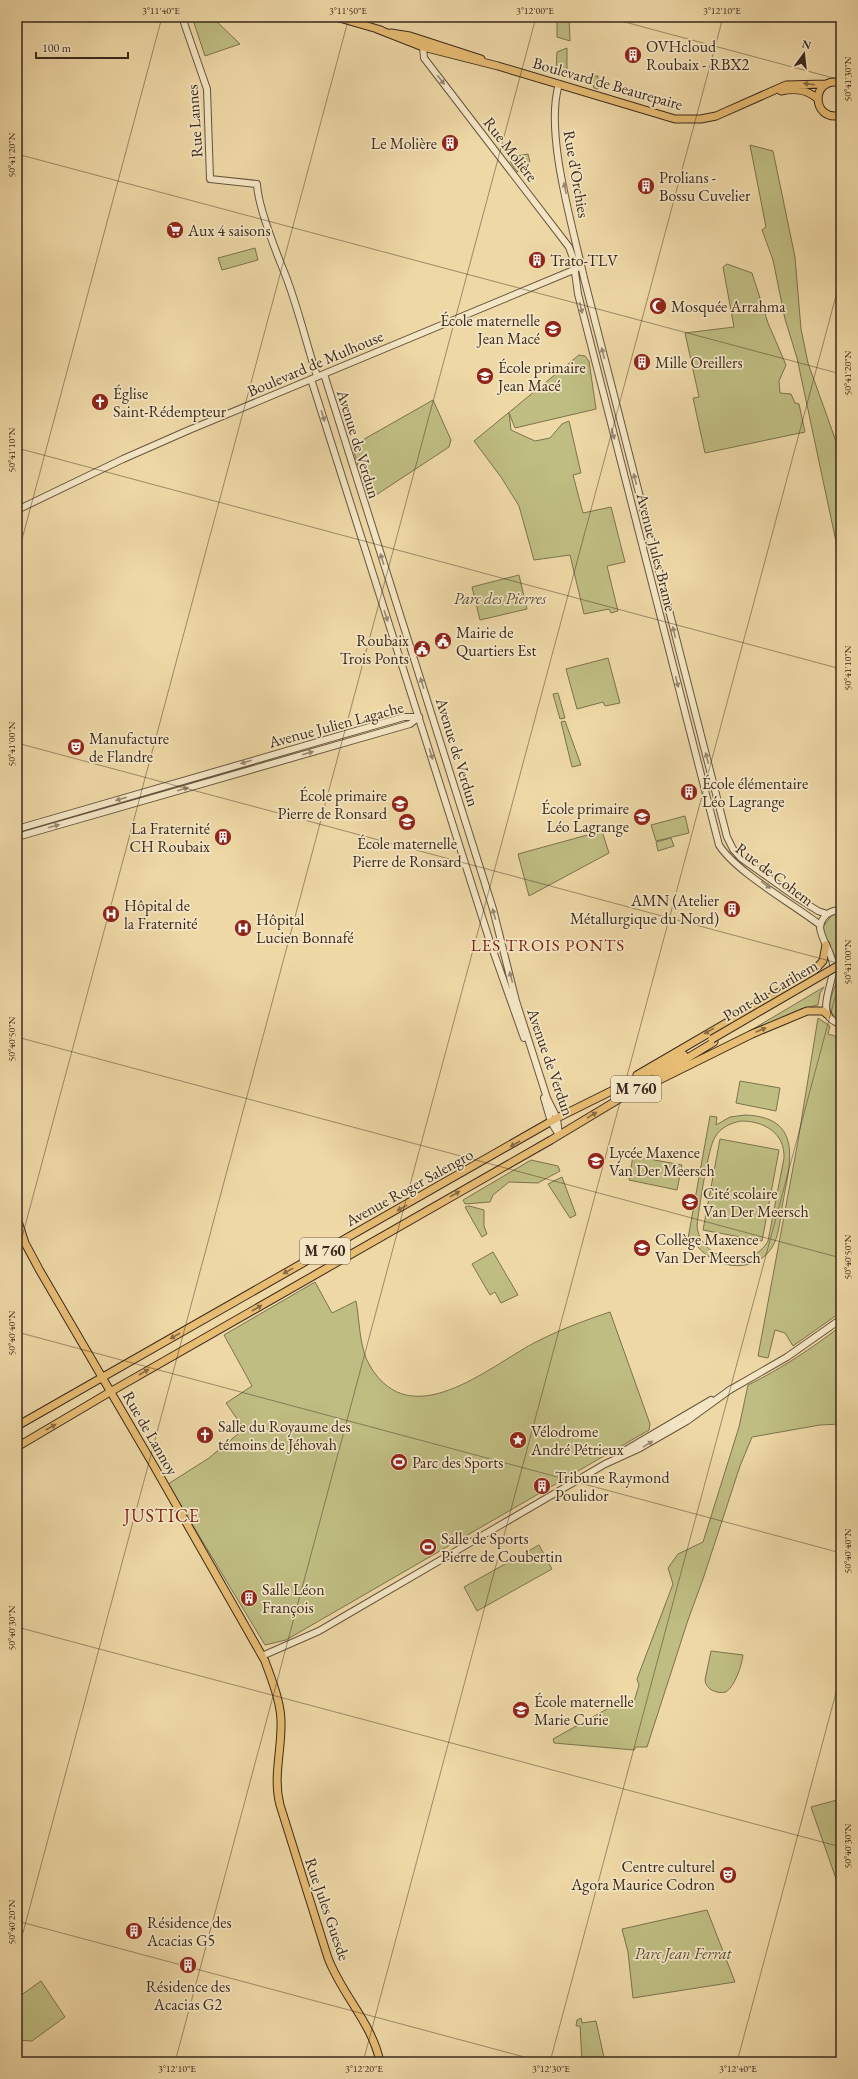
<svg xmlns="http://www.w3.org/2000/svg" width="858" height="2079" font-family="'EB Garamond',serif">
	<rect width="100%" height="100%" fill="#eed8a6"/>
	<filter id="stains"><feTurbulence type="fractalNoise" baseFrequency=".005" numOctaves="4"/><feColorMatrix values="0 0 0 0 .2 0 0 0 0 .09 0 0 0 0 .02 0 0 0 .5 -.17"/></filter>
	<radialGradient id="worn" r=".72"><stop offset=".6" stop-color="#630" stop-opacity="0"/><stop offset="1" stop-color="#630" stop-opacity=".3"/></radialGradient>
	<path fill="#bfbd82" stroke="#7c7250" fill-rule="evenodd" d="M 192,17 L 212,17 L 240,44 L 205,56 Z
		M 557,17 L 569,17 L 570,41 L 557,37 Z
		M 567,48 L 567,74 L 574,76 L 598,76 L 598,89 L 594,88 L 593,85 L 559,75 L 556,71 L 557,52 Z
		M 750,145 L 773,151 L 795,257 L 801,329 L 808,363 L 838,447 L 841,447 L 841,565 L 797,358 L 785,319 L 773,260 L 762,230 L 766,227 Z
		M 528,154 L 530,162 L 517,172 L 510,162 L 512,157 Z
		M 255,248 L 258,260 L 222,270 L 218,258 Z
		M 727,264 L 752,273 L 768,323 L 786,365 L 779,381 L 780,393 L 791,394 L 795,403 L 799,404 L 805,432 L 705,453 L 693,398 L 699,397 L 685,333 L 734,327 L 723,267 Z
		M 579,355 L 585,356 L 589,361 L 596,409 L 515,428 L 509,413 L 511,430 L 535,441 L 550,438 L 562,424 L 569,421 L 581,473 L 573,475 L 583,513 L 611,507 L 625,562 L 607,566 L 618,611 L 611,613 L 609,609 L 584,614 L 570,555 L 534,560 L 519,506 L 501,477 L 474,441 Z
		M 433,400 L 451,440 L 449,447 L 373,497 L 367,495 L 352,446 Z
		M 519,575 L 527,609 L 480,620 L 472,587 Z
		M 608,658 L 620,703 L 605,706 L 603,702 L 577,709 L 566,669 Z
		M 558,693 L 565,718 L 560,719 L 553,694 Z
		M 565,721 L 581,765 L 572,767 L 561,722 Z
		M 685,816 L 689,833 L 656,841 L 651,825 Z
		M 602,831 L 609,853 L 529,896 L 518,854 Z
		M 671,838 L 674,846 L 658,851 L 656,842 Z
		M 838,913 L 841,914 L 841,1020 C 818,1010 837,990 838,974 C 839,957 825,943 823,927 L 831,916 Z
		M 824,987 L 820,993 L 818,1005 L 801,1009 L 736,1039 Z
		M 818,1018 L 830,1026 L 828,1034 L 838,1037 L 841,1029 L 841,1312 L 793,1346 L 785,1333 L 775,1330 L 768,1358 L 758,1356 L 798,1141 Z
		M 740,1081 L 780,1088 L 776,1111 L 736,1103 Z
		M 745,1115 C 804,1117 790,1163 783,1202 C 780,1217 780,1236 771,1249 C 752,1276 709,1268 694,1241 L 693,1245 L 687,1244 L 710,1116 L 717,1117 L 716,1125 L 730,1117 ZM 741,1121 C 764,1121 785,1133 784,1158 L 768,1241 C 751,1272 699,1260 697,1225 C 699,1209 708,1148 715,1137 C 721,1127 731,1123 741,1121 Z
		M 720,1139 L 779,1150 L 762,1241 L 703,1230 Z
		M 633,1156 L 682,1165 L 677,1190 L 629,1180 Z
		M 531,1160 L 558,1166 L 560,1171 L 538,1183 L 509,1182 L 493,1195 L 490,1202 L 465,1204 L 463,1200 Z
		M 562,1177 L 576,1215 L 570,1218 L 548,1184 Z
		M 469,1206 L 484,1210 L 484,1226 L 487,1234 L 482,1237 L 465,1207 Z
		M 493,1252 L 518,1295 L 501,1303 L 495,1292 L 490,1295 L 472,1264 Z
		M 315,1282 L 332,1313 L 356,1301 C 360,1322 359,1348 370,1366 C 411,1435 487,1368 534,1343 C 559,1330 583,1321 610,1312 L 650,1424 L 649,1430 L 286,1640 L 265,1645 L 168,1484 L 209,1458 L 244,1429 L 226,1403 L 252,1386 L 224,1335 Z
		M 841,1326 L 841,1424 L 820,1425 L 752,1437 L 740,1466 L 703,1579 L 688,1620 L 647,1747 L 636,1747 L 634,1750 L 554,1743 L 553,1739 L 616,1704 L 627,1708 L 633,1705 L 639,1685 L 637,1679 L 673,1584 L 668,1568 L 678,1554 L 703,1542 L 739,1427 L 748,1385 C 781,1369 812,1348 841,1326 Z
		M 539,1545 L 552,1569 L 477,1611 L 464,1587 Z
		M 711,1651 L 743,1655 C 742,1665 735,1686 726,1692 C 717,1694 706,1690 705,1680 Z
		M 841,1799 L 841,1893 L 811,1807 Z
		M 707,1910 L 735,1982 L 633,1998 L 628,1952 L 622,1929 Z
		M 41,1981 L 65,2017 L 32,2041 L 17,2040 L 17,1998 Z
		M 581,2018 L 582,2023 L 596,2021 L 605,2062 L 582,2062 L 580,2026 L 576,2026 L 577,2020 Z"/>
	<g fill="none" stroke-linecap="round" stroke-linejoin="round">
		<defs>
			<path id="minor" d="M 182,17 L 207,89 L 210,179 L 257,184 C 258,207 276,252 285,274 C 298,307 306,343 317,376
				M 423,47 L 424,58 L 569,247 L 573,258 L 578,294 L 719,845 C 736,872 793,904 820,925
				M 559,84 C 544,133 573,227 584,278 L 727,837 L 733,849 L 741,858 L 796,897 L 818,911 L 827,914
				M 324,374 L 493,909 L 516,1001 L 547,1098 L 557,1118 L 559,1135
				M 311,379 L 490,942 L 524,1038
				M 17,510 L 123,459 L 189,430 L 576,269
				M 17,829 L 404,717 L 419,717
				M 17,837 L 410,724 L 419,717
				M 841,910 C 830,910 821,916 820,928 C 822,941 831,951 833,964 C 836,982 811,1017 841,1024
				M 544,1098 L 551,1122 L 559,1135
				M 728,1391 L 787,1357 L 841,1319
				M 624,1451 L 711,1400
				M 262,1656 L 319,1631 L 605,1464 L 640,1448 L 687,1421 L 731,1389"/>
			<path id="major" d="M 336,17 L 381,30
				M 377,29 L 423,47 L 498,66 L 675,119 L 701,119 L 716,116 L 786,85 L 826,84
				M 391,33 L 410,36 L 481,59
				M 841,83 C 810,75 811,123 841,115
				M 781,91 C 795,88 807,89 818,99
				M 637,1075 L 812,973 L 823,961 L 826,945
				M 647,1086 L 752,1034 L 807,1011 L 823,1011 L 828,1015
				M 17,1218 L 25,1243 L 40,1271 L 154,1466 L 265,1661 C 272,1681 282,1704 281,1726 C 281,1754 273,1778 280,1805 L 328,1958 C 342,1995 372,2023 380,2062
				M 17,1426 L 557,1118 L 684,1055
				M 17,1447 L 110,1392 L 551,1140 L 714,1042"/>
		</defs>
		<use href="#minor" stroke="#67543f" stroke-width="8"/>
		<use href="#major" stroke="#3a281d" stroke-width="9"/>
		<use href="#minor" stroke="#f4e6c5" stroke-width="6"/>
		<use href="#major" stroke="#e7bc73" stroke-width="7"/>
		<defs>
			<path id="major-bridge" d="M 712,1039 L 841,964"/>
		</defs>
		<use href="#major-bridge" stroke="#3a281d" stroke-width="9" stroke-linecap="butt"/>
		<use href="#major-bridge" stroke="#e7bc73" stroke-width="7"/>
	</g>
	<defs><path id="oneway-solid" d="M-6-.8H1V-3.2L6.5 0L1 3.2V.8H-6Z"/></defs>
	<g fill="#978771">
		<use href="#oneway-solid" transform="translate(441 80) rotate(53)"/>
		<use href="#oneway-solid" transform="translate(565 188) rotate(-101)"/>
		<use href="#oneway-solid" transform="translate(581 308) rotate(76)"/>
		<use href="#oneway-solid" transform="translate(603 353) rotate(-104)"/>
		<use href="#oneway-solid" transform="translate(323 416) rotate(73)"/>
		<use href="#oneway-solid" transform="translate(613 434) rotate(76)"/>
		<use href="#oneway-solid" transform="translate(635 479) rotate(-104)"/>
		<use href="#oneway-solid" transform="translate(382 559) rotate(-108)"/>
		<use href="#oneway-solid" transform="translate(386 616) rotate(72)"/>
		<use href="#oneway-solid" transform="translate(674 632) rotate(-104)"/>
		<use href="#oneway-solid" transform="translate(677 682) rotate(76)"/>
		<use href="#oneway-solid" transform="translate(422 683) rotate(-107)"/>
		<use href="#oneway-solid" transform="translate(308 753) rotate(-16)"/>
		<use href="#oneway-solid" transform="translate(431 754) rotate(73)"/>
		<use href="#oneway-solid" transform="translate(707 758) rotate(-104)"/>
		<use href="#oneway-solid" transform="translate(246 762) rotate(164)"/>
		<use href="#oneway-solid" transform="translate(183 789) rotate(-16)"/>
		<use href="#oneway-solid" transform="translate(121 799) rotate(164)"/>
		<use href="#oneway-solid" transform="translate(54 826) rotate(-16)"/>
		<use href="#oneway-solid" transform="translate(766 885) rotate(36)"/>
		<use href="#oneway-solid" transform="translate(494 914) rotate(-106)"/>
		<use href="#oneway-solid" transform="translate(511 977) rotate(-105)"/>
		<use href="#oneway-solid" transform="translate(648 1444) rotate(-31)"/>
	</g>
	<g fill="#886b44">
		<use href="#oneway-solid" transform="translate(809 84) rotate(-173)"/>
		<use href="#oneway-solid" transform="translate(761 1030) rotate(-23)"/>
		<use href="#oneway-solid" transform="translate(709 1031) rotate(151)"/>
		<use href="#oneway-solid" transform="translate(592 1115) rotate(-31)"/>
		<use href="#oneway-solid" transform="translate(515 1144) rotate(150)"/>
		<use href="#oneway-solid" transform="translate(455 1194) rotate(-30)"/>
		<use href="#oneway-solid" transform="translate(402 1208) rotate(151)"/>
		<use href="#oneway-solid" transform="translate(288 1271) rotate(151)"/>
		<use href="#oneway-solid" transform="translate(257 1308) rotate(-30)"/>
		<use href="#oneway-solid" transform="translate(175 1336) rotate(150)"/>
		<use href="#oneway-solid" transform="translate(144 1372) rotate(-30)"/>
		<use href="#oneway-solid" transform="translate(51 1427) rotate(-30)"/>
	</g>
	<path fill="none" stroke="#3a281d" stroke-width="1" stroke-opacity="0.45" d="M 606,17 L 841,80M 17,154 L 841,374M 17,448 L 841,669M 17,558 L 162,17M 17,743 L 841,964M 17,1037 L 841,1258M 17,1256 L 349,17M 17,1332 L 841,1553M 17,1627 L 841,1847M 17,1921 L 543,2062M 17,1955 L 536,17M 175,2062 L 723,17M 363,2062 L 841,277M 550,2062 L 841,975M 737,2062 L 841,1674"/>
	<defs>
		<symbol id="building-disc" viewBox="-11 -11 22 22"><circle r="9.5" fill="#8f2418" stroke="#f4e6c5"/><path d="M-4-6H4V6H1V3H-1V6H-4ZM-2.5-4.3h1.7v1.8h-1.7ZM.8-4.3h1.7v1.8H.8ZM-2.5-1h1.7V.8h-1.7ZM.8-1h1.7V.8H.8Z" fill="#fff"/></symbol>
		<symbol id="supermarket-disc" viewBox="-11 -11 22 22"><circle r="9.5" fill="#8f2418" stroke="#f4e6c5"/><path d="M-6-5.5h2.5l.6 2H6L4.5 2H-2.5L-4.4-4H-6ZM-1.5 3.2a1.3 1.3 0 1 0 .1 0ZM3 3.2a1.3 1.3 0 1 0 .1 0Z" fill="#fff"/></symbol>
		<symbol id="mosque-disc" viewBox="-11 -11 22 22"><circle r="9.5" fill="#8f2418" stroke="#f4e6c5"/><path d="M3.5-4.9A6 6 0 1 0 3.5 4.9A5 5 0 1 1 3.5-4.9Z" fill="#fff"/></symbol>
		<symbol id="school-disc" viewBox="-11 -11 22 22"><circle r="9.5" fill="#8f2418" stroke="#f4e6c5"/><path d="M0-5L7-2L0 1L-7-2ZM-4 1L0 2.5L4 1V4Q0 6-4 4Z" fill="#fff"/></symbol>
		<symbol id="church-disc" viewBox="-11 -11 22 22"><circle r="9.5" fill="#8f2418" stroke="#f4e6c5"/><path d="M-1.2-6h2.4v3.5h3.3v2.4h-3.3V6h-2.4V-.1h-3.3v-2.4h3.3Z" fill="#fff"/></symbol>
		<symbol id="civic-disc" viewBox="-11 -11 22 22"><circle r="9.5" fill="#8f2418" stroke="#f4e6c5"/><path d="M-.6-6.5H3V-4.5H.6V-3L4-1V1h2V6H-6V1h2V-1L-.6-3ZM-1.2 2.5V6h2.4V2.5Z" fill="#fff"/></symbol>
		<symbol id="theatre-disc" viewBox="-11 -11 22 22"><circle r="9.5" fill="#8f2418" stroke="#f4e6c5"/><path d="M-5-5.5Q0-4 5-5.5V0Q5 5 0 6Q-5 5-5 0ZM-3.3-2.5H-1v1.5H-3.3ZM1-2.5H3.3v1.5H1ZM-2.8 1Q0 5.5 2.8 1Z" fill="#fff"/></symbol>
		<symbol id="hospital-disc" viewBox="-11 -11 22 22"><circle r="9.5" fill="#8f2418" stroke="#f4e6c5"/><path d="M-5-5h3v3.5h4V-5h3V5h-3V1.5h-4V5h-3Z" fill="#fff"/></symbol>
		<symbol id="sight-disc" viewBox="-11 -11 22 22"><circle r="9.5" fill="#8f2418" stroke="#f4e6c5"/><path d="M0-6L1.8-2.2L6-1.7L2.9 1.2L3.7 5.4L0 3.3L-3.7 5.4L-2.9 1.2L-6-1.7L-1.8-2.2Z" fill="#fff"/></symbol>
		<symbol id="stadium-disc" viewBox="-11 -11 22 22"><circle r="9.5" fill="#8f2418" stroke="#f4e6c5"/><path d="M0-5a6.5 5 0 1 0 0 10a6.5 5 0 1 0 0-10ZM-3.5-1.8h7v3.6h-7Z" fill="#fff"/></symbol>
	</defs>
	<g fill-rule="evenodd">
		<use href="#building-disc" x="623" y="45" width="20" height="20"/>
		<use href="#building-disc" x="440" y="133" width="20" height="20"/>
		<use href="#building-disc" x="636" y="176" width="20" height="20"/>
		<use href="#supermarket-disc" x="165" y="220" width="20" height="20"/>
		<use href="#building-disc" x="527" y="250" width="20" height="20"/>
		<use href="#mosque-disc" x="648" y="296" width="20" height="20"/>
		<use href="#school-disc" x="543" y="319" width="20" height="20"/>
		<use href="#building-disc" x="632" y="352" width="20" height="20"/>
		<use href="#school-disc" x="475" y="366" width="20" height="20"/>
		<use href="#church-disc" x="90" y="392" width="20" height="20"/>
		<use href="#civic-disc" x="433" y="631" width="20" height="20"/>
		<use href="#civic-disc" x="412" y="639" width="20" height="20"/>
		<use href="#theatre-disc" x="66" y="737" width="20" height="20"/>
		<use href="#building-disc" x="679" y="782" width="20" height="20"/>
		<use href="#school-disc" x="390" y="794" width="20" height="20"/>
		<use href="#school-disc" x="632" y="807" width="20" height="20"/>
		<use href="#school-disc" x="397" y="812" width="20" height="20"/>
		<use href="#building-disc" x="213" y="827" width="20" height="20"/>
		<use href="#building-disc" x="722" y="899" width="20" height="20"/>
		<use href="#hospital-disc" x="101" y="904" width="20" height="20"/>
		<use href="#hospital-disc" x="233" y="918" width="20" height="20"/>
		<use href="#school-disc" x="586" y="1151" width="20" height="20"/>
		<use href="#school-disc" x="680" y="1192" width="20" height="20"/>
		<use href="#school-disc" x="632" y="1238" width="20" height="20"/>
		<use href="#church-disc" x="195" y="1425" width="20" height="20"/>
		<use href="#sight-disc" x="508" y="1430" width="20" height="20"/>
		<use href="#stadium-disc" x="389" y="1452" width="20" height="20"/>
		<use href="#building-disc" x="532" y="1476" width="20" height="20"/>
		<use href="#stadium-disc" x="418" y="1537" width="20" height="20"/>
		<use href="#building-disc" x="239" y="1588" width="20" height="20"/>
		<use href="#school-disc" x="511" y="1700" width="20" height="20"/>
		<use href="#theatre-disc" x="718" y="1865" width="20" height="20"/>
		<use href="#building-disc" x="124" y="1921" width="20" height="20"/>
		<use href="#building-disc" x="178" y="1955" width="20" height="20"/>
	</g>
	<g text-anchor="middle" stroke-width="3.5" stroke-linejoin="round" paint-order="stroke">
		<g fill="#f4e6c5" stroke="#72614f" stroke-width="1">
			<rect x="611" y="1076" width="50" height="26" rx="3"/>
			<rect x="300" y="1238" width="50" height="26" rx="3"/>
		</g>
		<g font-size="15" font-weight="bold" fill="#3a281d">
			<text x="636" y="1094">M 760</text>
			<text x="325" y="1256">M 760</text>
		</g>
		<g font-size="16" fill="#3a281d" stroke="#f4e6c5" text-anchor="start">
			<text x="646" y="52">OVHcloud<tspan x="646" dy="18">Roubaix - RBX2</tspan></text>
			<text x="437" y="149" text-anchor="end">Le Molière</text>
			<text x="659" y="183">Prolians -<tspan x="659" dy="18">Bossu Cuvelier</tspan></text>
			<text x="188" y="236">Aux 4 saisons</text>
			<text x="550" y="266">Trato-TLV</text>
			<text x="671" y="312">Mosquée Arrahma</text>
			<text x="540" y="326" text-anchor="end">École maternelle<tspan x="540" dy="18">Jean Macé</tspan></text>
			<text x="655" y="368">Mille Oreillers</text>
			<text x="498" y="373">École primaire<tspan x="498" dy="18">Jean Macé</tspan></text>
			<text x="113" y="399">Église<tspan x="113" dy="18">Saint-Rédempteur</tspan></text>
			<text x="456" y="638">Mairie de<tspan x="456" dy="18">Quartiers Est</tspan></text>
			<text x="409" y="646" text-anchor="end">Roubaix<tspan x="409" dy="18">Trois Ponts</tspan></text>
			<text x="89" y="744">Manufacture<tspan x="89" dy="18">de Flandre</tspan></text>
			<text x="702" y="789">École élémentaire<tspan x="702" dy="18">Léo Lagrange</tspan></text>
			<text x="387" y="801" text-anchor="end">École primaire<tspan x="387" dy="18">Pierre de Ronsard</tspan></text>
			<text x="629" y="814" text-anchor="end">École primaire<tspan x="629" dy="18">Léo Lagrange</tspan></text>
			<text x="210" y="834" text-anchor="end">La Fraternité<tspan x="210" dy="18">CH Roubaix</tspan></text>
			<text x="407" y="849" text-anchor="middle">École maternelle<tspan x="407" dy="18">Pierre de Ronsard</tspan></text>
			<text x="719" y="906" text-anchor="end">AMN (Atelier<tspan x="719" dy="18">Métallurgique du Nord)</tspan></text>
			<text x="124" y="911">Hôpital de<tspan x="124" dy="18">la Fraternité</tspan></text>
			<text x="256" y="925">Hôpital<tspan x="256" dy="18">Lucien Bonnafé</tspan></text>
			<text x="609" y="1158">Lycée Maxence<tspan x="609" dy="18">Van Der Meersch</tspan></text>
			<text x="703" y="1199">Cité scolaire<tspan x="703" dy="18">Van Der Meersch</tspan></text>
			<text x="655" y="1245">Collège Maxence<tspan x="655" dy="18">Van Der Meersch</tspan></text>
			<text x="218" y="1432">Salle du Royaume des<tspan x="218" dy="18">témoins de Jéhovah</tspan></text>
			<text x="531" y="1437">Vélodrome<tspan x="531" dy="18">André Pétrieux</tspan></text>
			<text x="412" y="1468">Parc des Sports</text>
			<text x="555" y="1483">Tribune Raymond<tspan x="555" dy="18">Poulidor</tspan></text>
			<text x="441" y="1544">Salle de Sports<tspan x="441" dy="18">Pierre de Coubertin</tspan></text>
			<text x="262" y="1595">Salle Léon<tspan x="262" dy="18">François</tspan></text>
			<text x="534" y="1707">École maternelle<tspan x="534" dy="18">Marie Curie</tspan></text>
			<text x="715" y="1872" text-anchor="end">Centre culturel<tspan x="715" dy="18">Agora Maurice Codron</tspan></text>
			<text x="147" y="1928">Résidence des<tspan x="147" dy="18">Acacias G5</tspan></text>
			<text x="188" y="1992" text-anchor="middle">Résidence des<tspan x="188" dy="18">Acacias G2</tspan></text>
		</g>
		<g font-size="16" fill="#3a281d" stroke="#f4e6c5">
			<text transform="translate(608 83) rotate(16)" y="6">Boulevard de Beaurepaire</text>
			<text transform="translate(194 121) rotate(-94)" y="6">Rue Lannes</text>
			<text transform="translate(511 149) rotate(52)" y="6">Rue Molière</text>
			<text transform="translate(577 174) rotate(80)" y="6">Rue d'Orchies</text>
			<text transform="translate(315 363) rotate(-23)" y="6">Boulevard de Mulhouse</text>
			<text transform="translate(359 444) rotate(73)" y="6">Avenue de Verdun</text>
			<text transform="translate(657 552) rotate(76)" y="6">Avenue Jules Brame</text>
			<text transform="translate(336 724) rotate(-15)" y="6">Avenue Julien Lagache</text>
			<text transform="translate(458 752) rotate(73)" y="6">Avenue de Verdun</text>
			<text transform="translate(775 874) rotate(37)" y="6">Rue de Cohem</text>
			<text transform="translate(770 990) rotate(-30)" y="6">Pont du Carihem</text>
			<text transform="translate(551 1062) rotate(71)" y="6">Avenue de Verdun</text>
			<text transform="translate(409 1187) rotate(-29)" y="6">Avenue Roger Salengro</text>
			<text transform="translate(151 1433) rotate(60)" y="6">Rue de Lannoy</text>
			<text transform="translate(328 1909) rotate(71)" y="6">Rue Jules Guesde</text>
		</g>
		<g font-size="16" font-style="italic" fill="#5b4d36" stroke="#f4e6c5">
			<text x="500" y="604">Parc des Pierres</text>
			<text x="683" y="1959">Parc Jean Ferrat</text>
		</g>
		<g font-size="17" letter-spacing="1" fill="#7a1f14" stroke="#f4e6c5">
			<text x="548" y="951">LES TROIS PONTS</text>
		</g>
		<g font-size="18" letter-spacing="1" fill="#7a1f14" stroke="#f4e6c5">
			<text x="162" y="1522">JUSTICE</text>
		</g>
	</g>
	<rect width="858" height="2079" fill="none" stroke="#eed8a6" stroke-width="44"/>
	<g transform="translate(804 54) rotate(15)" stroke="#f4e6c5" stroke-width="3" paint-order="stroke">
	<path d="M0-3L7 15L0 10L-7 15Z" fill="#3a281d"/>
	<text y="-6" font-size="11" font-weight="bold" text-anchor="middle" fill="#3a281d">N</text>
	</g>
	<path d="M36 52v6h92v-6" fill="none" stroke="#3a281d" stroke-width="2"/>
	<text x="42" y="52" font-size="12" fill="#3a281d" stroke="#f4e6c5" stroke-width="3" paint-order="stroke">100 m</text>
	<rect x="22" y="22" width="814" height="2035" fill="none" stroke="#3a281d" stroke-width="1.5"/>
	<g font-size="10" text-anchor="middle" fill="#3a281d">
		<text x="161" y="14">3°11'40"E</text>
		<text x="348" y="14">3°11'50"E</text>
		<text x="535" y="14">3°12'00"E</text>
		<text x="722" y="14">3°12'10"E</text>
		<text transform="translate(847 79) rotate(-90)" y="4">50°41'30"N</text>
		<text transform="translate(11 155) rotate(-90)" y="4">50°41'20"N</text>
		<text transform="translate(847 373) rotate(-90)" y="4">50°41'20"N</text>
		<text transform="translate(11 450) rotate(-90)" y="4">50°41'10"N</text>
		<text transform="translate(847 668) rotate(-90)" y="4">50°41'10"N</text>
		<text transform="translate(11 744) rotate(-90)" y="4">50°41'00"N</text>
		<text transform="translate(847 962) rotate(-90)" y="4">50°41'00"N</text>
		<text transform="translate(11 1039) rotate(-90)" y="4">50°40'50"N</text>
		<text transform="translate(847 1257) rotate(-90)" y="4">50°40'50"N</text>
		<text transform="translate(11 1333) rotate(-90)" y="4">50°40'40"N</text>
		<text transform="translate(847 1551) rotate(-90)" y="4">50°40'40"N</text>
		<text transform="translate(11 1628) rotate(-90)" y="4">50°40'30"N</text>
		<text transform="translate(847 1846) rotate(-90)" y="4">50°40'30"N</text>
		<text transform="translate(11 1922) rotate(-90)" y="4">50°40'20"N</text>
		<text x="177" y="2072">3°12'10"E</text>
		<text x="364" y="2072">3°12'20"E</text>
		<text x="551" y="2072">3°12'30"E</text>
		<text x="738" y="2072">3°12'40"E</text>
	</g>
	<rect width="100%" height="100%" filter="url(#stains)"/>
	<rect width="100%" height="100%" fill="url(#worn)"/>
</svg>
